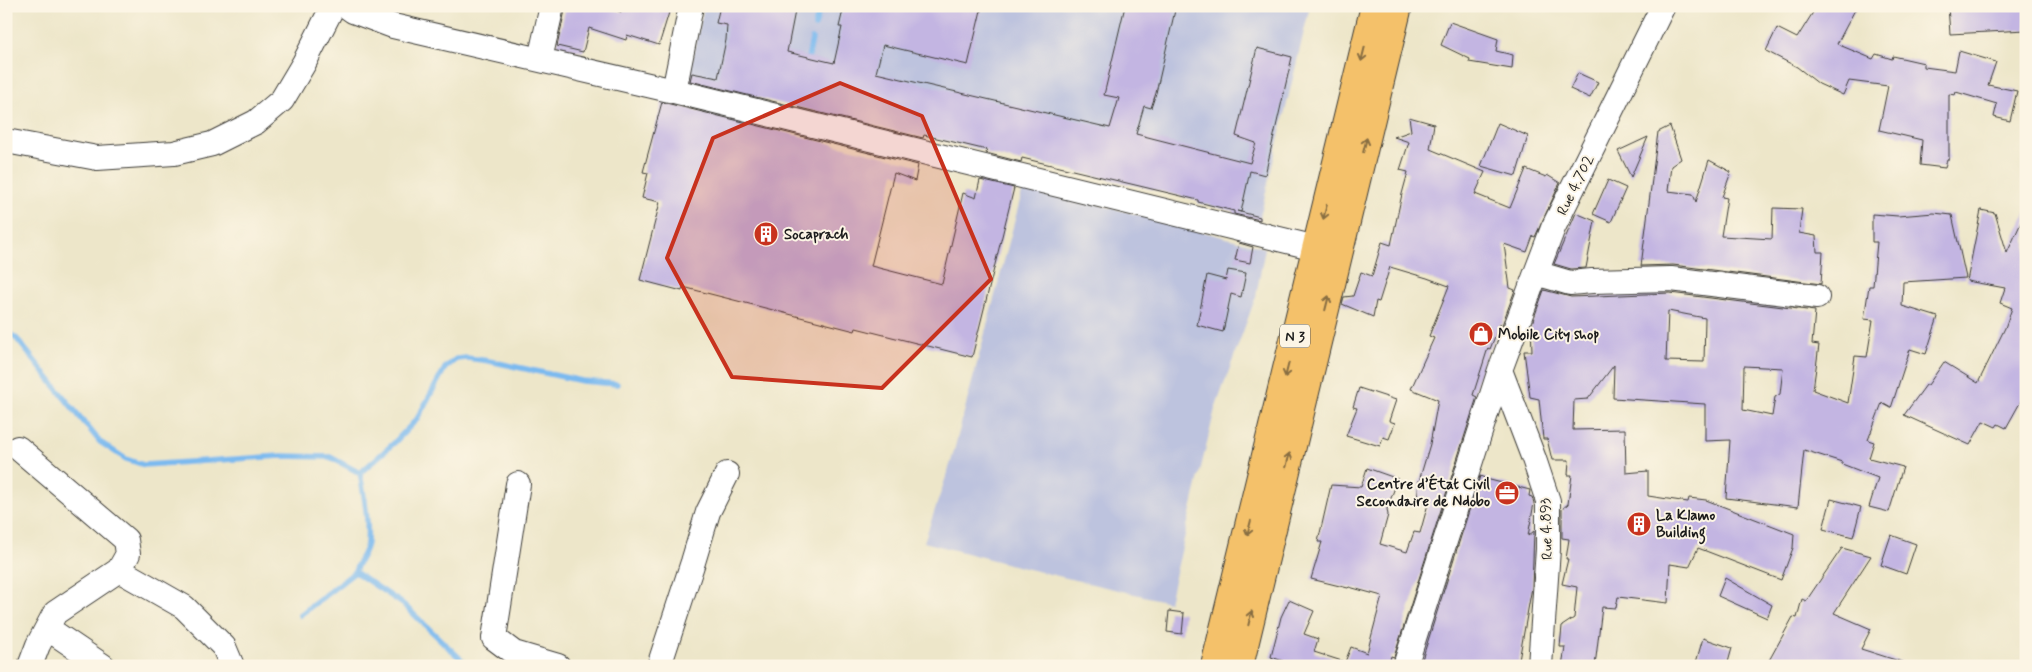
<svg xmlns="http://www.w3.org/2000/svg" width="2032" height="672" font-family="Mynerve,sans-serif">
	<rect width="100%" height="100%" fill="#fcf5e5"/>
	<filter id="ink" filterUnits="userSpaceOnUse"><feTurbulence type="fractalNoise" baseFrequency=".02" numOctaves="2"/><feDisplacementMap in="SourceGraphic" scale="10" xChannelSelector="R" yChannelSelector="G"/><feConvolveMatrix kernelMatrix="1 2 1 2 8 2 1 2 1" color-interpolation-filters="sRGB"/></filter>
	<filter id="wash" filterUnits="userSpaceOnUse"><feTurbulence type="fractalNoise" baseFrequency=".0096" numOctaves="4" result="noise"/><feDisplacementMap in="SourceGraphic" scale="20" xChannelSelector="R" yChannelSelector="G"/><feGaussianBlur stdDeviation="1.12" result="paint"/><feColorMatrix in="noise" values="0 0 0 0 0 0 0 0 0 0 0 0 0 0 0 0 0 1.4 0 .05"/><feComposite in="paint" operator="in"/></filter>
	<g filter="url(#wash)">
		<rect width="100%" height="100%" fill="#ede6c9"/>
		<path fill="#bdc3de" d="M 704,6 L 1310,6 L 1260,217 L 1198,203 L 1198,200 L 688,81 Z
			M 1024,185 L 1265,248 L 1256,296 L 1215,409 L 1169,602 L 1024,568 L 924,542 L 951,462 Z"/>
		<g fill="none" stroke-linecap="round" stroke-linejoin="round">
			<path stroke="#7bbaef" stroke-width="5.5" d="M 815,26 L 820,6
				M 807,64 L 812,39
				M 6,331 L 17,339 L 100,442 L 126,459 L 144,465 L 281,456 L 330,457 L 360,473
				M 360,473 L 394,443 L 417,419 L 445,368 L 456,359 L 467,358 L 489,361 L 582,381 L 617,384
				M 355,572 L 403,604 L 468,666
				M 300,615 L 355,572 C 357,562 366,553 367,543 C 369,520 364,496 360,473"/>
		</g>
		<g id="blocks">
			<path fill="#c3b5e2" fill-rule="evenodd" d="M 566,6 L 605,6 L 621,12 L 622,6 L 671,6 L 659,45 L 627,35 L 626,40 L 589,28 L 583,52 L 557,46 Z
				M 720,6 L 796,6 L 787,52 L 834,63 L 842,27 L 839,27 L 844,6 L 982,6 L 968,65 L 883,45 L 876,73 L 1110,128 L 1119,98 L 1104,95 L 1125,6 L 1176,6 L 1156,93 L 1151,108 L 1144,106 L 1136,134 L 1250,163 L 1256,143 L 1236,136 L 1257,48 L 1292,57 L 1265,175 L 1250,171 L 1241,212 L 1237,211 L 1260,217 L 1260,220 L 1234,214 L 1234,211 L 1198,202 L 1198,200 L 1022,158 L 1021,162 L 986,153 L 987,150 L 924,135 L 923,138 L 690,81 L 692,73 L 718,78 L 726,40 L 727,25 L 716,23 Z
				M 1817,6 L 1857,6 L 1837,44 L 1873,59 L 1876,54 L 1892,59 L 1893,56 L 1924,63 L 1924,67 L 1955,71 L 1959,51 L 1996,62 L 1988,85 L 2017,91 L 2010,121 L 1994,117 L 1997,104 L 1956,92 L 1955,95 L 1949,94 L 1949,159 L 1947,159 L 1945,168 L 1920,165 L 1922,140 L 1879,130 L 1888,86 L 1849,81 L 1843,95 L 1819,84 L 1797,67 L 1766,51 L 1777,28 L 1797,38 Z
				M 1948,6 L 2026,6 L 2026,30 L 1950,34 Z
				M 1450,22 L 1498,39 L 1496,51 L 1513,55 L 1512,69 L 1469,62 L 1470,59 L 1441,45 Z
				M 1578,73 L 1598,82 L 1590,98 L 1570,89 Z
				M 662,102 L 918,165 L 915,181 L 894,173 L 871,266 L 942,284 L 963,193 L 976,198 L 980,180 L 1014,188 L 972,357 L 856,328 L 855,331 L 683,287 L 682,291 L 640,280 L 660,202 L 642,198 L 648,173 L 643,172 Z
				M 1409,117 L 1434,124 L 1430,149 L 1485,172 L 1475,194 L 1510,208 L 1526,169 L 1546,177 L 1547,175 L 1560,183 L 1535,237 L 1533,236 L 1527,252 L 1504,244 L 1510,288 L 1515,290 L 1502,325 L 1500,324 L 1490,349 L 1488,348 L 1473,395 L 1477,397 L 1394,657 L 1391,656 L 1390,660 L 1392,661 L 1392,666 L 1281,666 L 1283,661 L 1271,657 L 1281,617 L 1289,600 L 1314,611 L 1304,634 L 1318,639 L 1314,652 L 1345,662 L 1351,647 L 1367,653 L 1382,596 L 1349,587 L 1348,588 L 1311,579 L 1322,542 L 1318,542 L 1331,485 L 1361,487 L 1367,468 L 1398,479 L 1387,509 L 1388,515 L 1380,544 L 1407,552 L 1414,532 L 1420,533 L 1428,504 L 1417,500 L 1419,481 L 1430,444 L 1438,400 L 1411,389 L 1434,338 L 1429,336 L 1449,286 L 1427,278 L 1390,267 L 1379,302 L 1376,301 L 1373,317 L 1342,304 L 1344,297 L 1353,296 L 1361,272 L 1372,276 L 1382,242 L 1391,245 L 1402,194 L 1408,172 L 1400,170 L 1409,142 L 1394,137 L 1411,131 Z
				M 1498,123 L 1528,136 L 1516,176 L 1481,166 Z
				M 1670,126 L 1681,159 L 1671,166 L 1668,191 L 1693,194 L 1696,202 L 1709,160 L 1731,172 L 1722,197 L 1727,198 L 1721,236 L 1772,239 L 1773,208 L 1802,209 L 1799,233 L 1816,236 L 1817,252 L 1823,252 L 1821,284 L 1673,265 L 1641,266 L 1658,132 Z
				M 1648,137 L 1631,177 L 1618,151 Z
				M 1608,180 L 1626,188 L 1611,222 L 1593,214 Z
				M 1981,210 L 1995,213 L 2007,253 L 2026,212 L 2026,392 L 2006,428 L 1998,424 L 1996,427 L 1983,421 L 1970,445 L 1904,415 L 1926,385 L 1928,385 L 1944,362 L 1978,383 L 2005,328 L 2012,308 L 2000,303 L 2005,288 L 1967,281 Z
				M 1576,213 L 1595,221 L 1586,268 L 1571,269 L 1554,264 Z
				M 1934,213 L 1952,215 L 1966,278 L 1903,282 L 1902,306 L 1938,317 L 1926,354 L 1910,349 L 1891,408 L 1882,403 L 1868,440 L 1874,442 L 1869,458 L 1903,467 L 1889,512 L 1869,507 L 1878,478 L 1842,464 L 1842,462 L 1804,450 L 1798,507 L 1726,498 L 1730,440 L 1705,441 L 1705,404 L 1613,398 L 1614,365 L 1588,399 L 1574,400 L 1573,430 L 1625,429 L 1626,473 L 1648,471 L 1648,496 L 1688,502 L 1689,498 L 1706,500 L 1794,534 L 1793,548 L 1781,580 L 1698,548 L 1689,567 L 1670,564 L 1668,603 L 1618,597 L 1616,608 L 1602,607 L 1595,666 L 1562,666 L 1565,647 L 1560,647 L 1562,626 L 1574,618 L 1577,587 L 1562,584 L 1568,559 L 1566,559 L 1569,539 L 1562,538 L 1562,509 L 1568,504 L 1572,475 L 1568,475 L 1569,460 L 1552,460 L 1547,439 L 1543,439 L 1539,399 L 1530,397 L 1524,351 L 1532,351 L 1531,326 L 1544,290 L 1571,297 L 1670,293 L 1815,311 L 1812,344 L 1819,345 L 1813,390 L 1848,403 L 1855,356 L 1867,357 L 1873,320 L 1864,319 L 1869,286 L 1873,286 L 1877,242 L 1872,242 L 1872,214 L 1898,216 ZM 1668,311 L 1705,318 L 1704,362 L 1666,361 ZM 1744,366 L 1783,368 L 1780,394 L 1775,397 L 1772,416 L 1743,410 Z
				M 1239,243 L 1253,247 L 1250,263 L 1235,260 Z
				M 1228,270 L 1246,273 L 1241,297 L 1231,294 L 1223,332 L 1197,325 L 1207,275 L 1226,280 Z
				M 1359,388 L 1396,400 L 1389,421 L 1395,423 L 1389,439 L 1383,437 L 1380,446 L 1346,436 L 1357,408 L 1353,407 Z
				M 1480,476 L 1490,480 L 1530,490 L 1529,496 L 1532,497 L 1534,503 L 1528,536 L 1534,531 L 1532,587 L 1518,666 L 1420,666 Z
				M 1831,499 L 1861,507 L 1853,537 L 1823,529 Z
				M 1891,535 L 1916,544 L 1906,574 L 1881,565 Z
				M 1842,548 L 1871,556 L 1834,613 L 1871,629 L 1861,649 L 1902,662 L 1902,666 L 1766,666 L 1793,617 L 1797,618 L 1802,599 L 1806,601 Z
				M 1725,578 L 1772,605 L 1767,618 L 1718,596 Z
				M 1169,611 L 1184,613 L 1182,634 L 1167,632 Z
				M 1703,638 L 1732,648 L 1727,666 L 1695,666 Z"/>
		</g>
	</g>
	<g filter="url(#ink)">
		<use href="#blocks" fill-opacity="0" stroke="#3b3a36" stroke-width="1"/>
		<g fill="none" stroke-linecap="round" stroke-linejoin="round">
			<defs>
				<path id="minor" d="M 346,6 L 353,11 L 393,26 L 674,91 L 691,6
					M 540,59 L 552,6
					M 674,91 L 1316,248
					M 6,141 L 97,158 L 174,153 L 212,144 L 256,122 L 282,100 L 304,63 L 333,6
					M 1536,273 L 1570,283 L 1592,281 L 1671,279 L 1817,297
					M 1500,370 L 1534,459 L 1548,501 L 1548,549 L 1540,666
					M 18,448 L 126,540 L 128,554 L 119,570 L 55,613 L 38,645 L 30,666
					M 518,484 L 494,638 L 514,653 L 558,666
					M 119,570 L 184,607 L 224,647 L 232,666
					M 47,628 L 103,666
					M 659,666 L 693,562 L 708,512 L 727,474
					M 1405,666 L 1500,370 L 1536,273 L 1553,228 L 1663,6"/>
				<path id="highway" d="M 1215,666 L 1375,6
					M 1239,666 L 1398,6"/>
			</defs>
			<use href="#minor" stroke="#3b3a36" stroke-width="26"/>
			<use href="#highway" stroke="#3b3a36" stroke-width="30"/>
			<use href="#minor" stroke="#fff" stroke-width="24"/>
			<use href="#highway" stroke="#f4c16a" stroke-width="28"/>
		</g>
		<defs><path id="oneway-shaft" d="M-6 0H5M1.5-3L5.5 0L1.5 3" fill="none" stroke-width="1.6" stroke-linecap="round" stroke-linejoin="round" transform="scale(1.25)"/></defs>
		<g stroke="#886e43">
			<use href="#oneway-shaft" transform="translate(1363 54) rotate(104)"/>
			<use href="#oneway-shaft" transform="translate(1365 145) rotate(-76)"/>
			<use href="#oneway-shaft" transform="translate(1325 212) rotate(104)"/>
			<use href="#oneway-shaft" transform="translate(1327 303) rotate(-76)"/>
			<use href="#oneway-shaft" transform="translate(1287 370) rotate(104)"/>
			<use href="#oneway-shaft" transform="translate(1288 460) rotate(-76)"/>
			<use href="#oneway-shaft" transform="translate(1249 528) rotate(104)"/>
			<use href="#oneway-shaft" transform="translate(1250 618) rotate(-77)"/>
		</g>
	</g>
	<path fill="#c8321e" fill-opacity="0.2" stroke="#c8321e" stroke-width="4" stroke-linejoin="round" d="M 840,83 L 922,116 L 991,279 L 882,388 L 732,377 L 667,258 L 713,138 Z"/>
	<defs>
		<symbol id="building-disc" viewBox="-11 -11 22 22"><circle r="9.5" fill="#c8321e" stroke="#fcf5e5"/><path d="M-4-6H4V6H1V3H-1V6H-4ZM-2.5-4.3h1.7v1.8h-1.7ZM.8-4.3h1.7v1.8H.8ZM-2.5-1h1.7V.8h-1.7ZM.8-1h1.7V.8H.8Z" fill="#fff"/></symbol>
		<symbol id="shop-disc" viewBox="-11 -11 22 22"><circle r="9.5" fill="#c8321e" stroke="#fcf5e5"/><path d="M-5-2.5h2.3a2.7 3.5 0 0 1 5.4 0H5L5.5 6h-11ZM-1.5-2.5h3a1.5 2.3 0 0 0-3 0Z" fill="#fff"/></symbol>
		<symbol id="office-disc" viewBox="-11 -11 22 22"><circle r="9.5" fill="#c8321e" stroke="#fcf5e5"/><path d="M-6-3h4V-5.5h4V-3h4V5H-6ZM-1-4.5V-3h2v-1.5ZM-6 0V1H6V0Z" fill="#fff"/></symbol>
	</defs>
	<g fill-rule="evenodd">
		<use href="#building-disc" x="752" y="220" width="28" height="28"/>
		<use href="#shop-disc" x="1467" y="320" width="28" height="28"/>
		<use href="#office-disc" x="1493" y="479" width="28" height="28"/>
		<use href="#building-disc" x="1625" y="510" width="28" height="28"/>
	</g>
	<g text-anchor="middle" stroke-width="4" stroke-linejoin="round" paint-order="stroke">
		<rect fill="#fcf5e5" stroke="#5f5d58" stroke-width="1" x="1280" y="324.5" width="30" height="23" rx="4"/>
		<g font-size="14" font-weight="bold" fill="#1c1c1c">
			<text x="1295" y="341">N 3</text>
		</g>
		<g font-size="15" fill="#1c1c1c" stroke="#fcf5e5">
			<text transform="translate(1575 185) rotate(-64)" y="5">Rue 4.702</text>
			<text transform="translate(1546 529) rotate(-92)" y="5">Rue 4.893</text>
		</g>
		<g font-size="15" font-weight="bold" fill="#1c1c1c" stroke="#fcf5e5" text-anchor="start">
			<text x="784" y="239">Socaprach</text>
			<text x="1498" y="339">Mobile City shop</text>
			<text x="1490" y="489" text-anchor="end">Centre d’État Civil<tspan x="1490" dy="17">Secondaire de Ndobo</tspan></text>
			<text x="1656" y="520">La Klamo<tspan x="1656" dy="17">Building</tspan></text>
		</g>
	</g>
	<rect width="2032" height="672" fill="none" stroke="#fcf5e5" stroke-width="25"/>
</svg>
